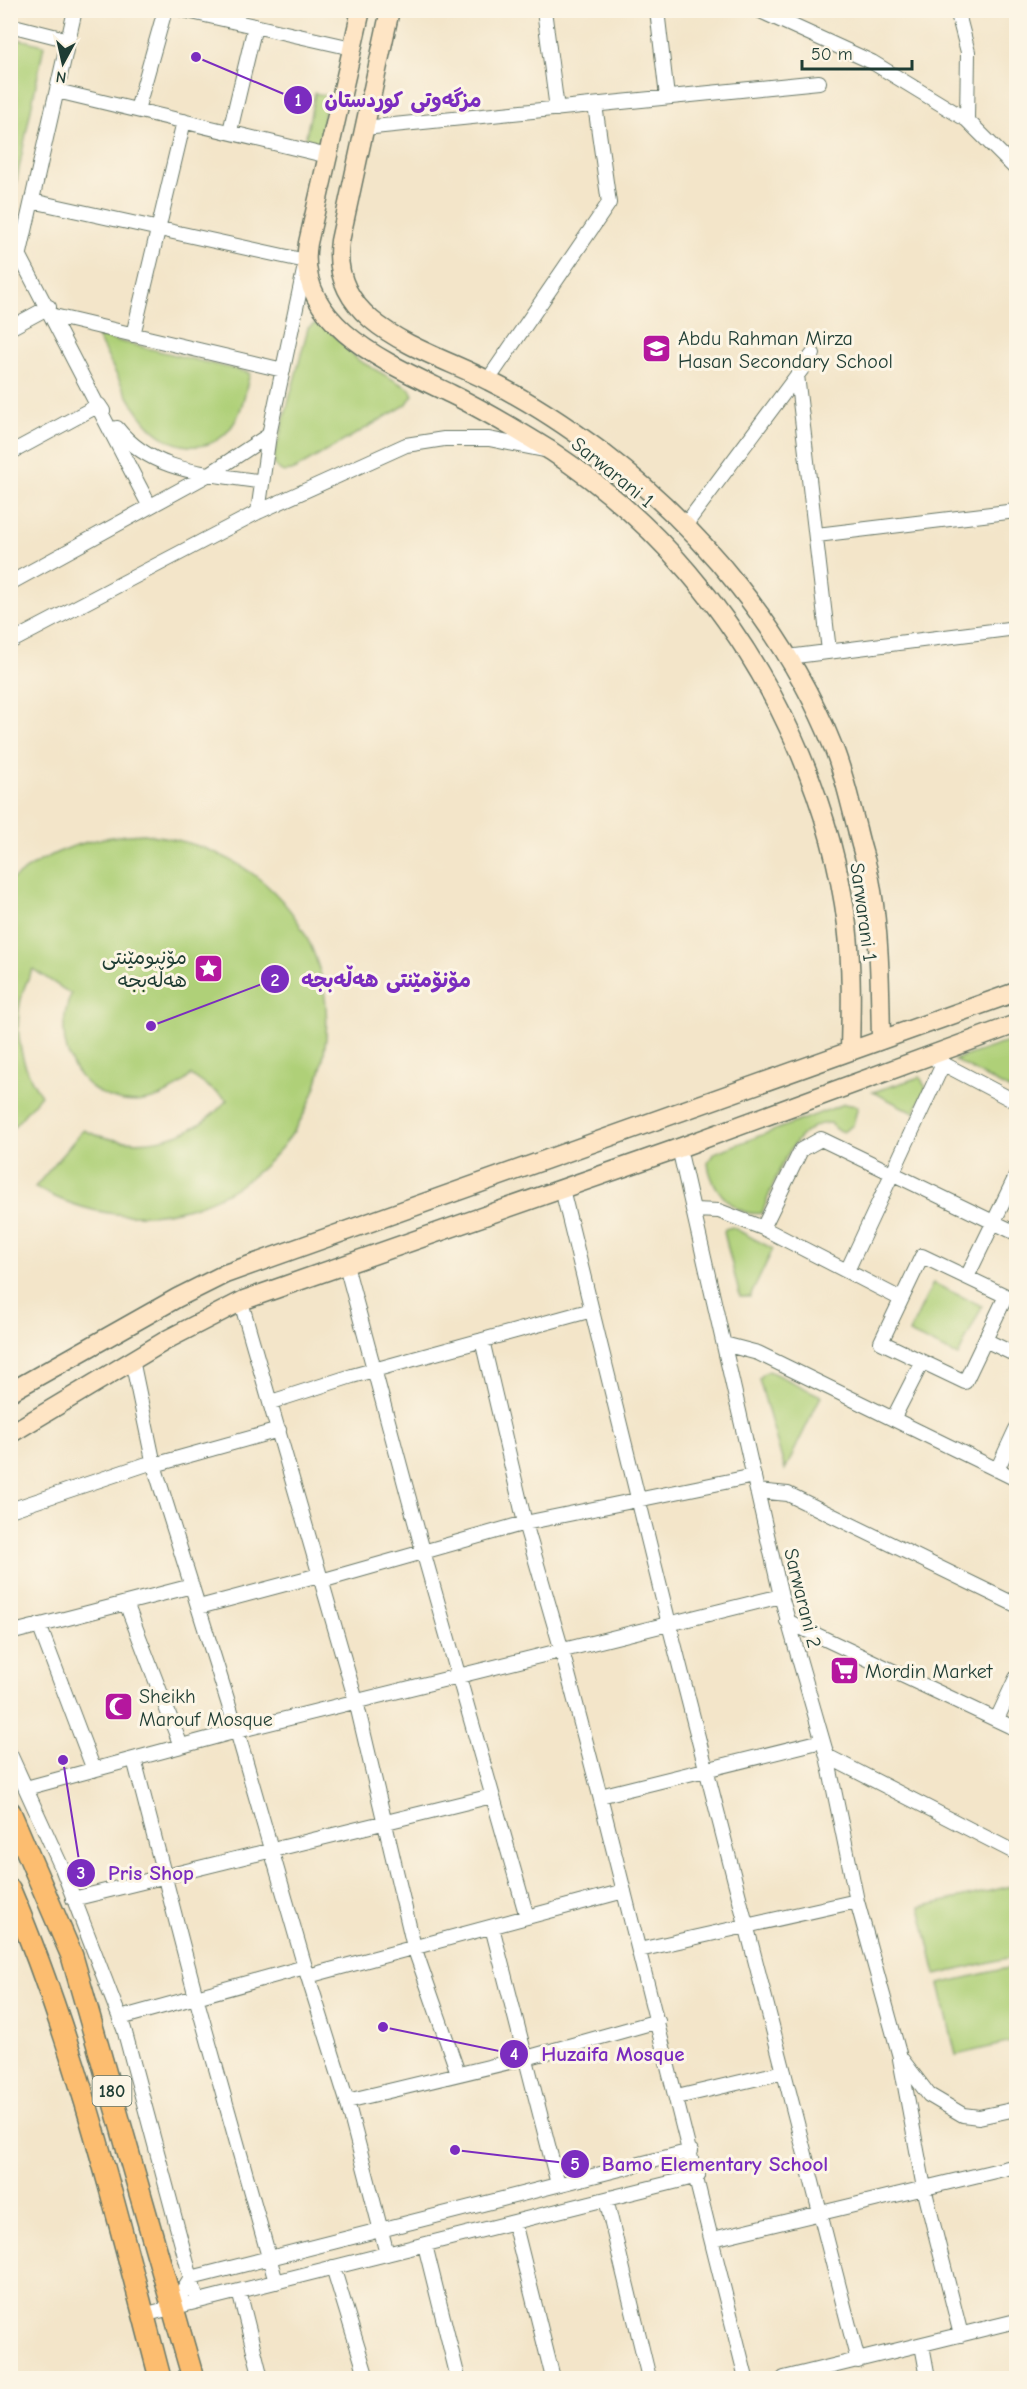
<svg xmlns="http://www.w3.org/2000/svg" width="1027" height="2389" font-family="'Comic Neue','Playpen Sans Arabic',sans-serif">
	<rect width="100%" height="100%" fill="#fcf5e5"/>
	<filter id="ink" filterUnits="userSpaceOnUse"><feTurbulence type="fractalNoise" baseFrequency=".0167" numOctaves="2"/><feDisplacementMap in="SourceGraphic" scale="12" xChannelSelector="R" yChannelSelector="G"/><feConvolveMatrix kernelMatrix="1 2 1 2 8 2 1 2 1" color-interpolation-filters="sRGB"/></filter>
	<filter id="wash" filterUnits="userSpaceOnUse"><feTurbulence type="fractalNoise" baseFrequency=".008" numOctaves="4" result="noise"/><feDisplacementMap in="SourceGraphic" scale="24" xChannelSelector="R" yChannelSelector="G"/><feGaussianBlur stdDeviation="1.35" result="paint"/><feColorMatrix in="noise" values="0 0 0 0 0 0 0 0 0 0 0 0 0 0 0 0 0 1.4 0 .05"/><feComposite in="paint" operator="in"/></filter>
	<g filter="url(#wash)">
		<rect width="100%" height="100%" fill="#f3e5c9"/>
		<path fill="#afd078" stroke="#678656" stroke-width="1.5" d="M 10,37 L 44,45 L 12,203 L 10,201 Z
			M 315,93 L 328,96 L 319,144 L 305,141 Z
			M 314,324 L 324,324 L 358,360 L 410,389 L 413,395 L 406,405 L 292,471 L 283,472 L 275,466 L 274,457 L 308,328 Z
			M 97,336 L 250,373 C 245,391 243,411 232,426 C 209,458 167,449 145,421 C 125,397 112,364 97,336 Z
			M 144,834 C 184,839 220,850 253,874 C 375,965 338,1159 196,1206 C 141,1224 85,1215 35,1187 L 83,1130 C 134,1152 190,1143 227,1100 L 191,1075 C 129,1139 38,1078 71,994 L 33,969 C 10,1008 15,1059 41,1095 L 11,1130 L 10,881 C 51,849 93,836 144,834 Z
			M 1016,1039 L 1016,1093 L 954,1060 Z
			M 920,1077 L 926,1088 L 914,1113 L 873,1092 Z
			M 844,1104 L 858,1106 L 853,1125 L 843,1132 L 835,1129 L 831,1123 C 792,1121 774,1184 762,1213 C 734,1218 709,1186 708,1162 L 714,1153 Z
			M 732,1227 L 773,1249 L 750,1297 L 740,1297 L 724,1232 L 725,1229 Z
			M 933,1283 L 982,1306 L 958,1356 L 909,1333 Z
			M 769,1371 L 821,1396 L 785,1470 L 759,1379 L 762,1374 Z
			M 1016,1885 L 1016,1956 L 936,1975 L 920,1907 Z
			M 1016,1966 L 1016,2041 L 956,2055 L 939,1984 Z"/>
	</g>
	<g filter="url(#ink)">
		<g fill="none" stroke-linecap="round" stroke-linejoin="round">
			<defs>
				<path id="minor" d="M 183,10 L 352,48
					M 544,10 L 557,109
					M 657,10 L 667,97
					M 758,10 L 872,62 L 967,120 L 1016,169
					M 957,10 L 968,52 L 967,120
					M 10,25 L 69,40
					M 57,91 L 328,156
					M 137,110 L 165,10
					M 364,128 L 819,82
					M 230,131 L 255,26
					M 32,201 L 306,261 L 269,435 L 258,512
					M 10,237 L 149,505
					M 20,253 L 75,10
					M 54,316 L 283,370
					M 10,328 L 49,307
					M 133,335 L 184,121
					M 797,375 L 829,651
					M 488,380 L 609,203 L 595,105
					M 117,428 C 153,474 209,473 262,482
					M 10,453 L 99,405 L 103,411
					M 686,524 L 813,354
					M 817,535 L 1016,511
					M 10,583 L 211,473 L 269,435
					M 10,642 L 258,512 L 406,445 L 444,439 L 489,439 L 544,450
					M 788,657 L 1016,628
					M 936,1060 L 1016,1102
					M 679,1148 L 781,1596 L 827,1756 L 857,1901 L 900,2057 L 929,2095 L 963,2115 L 979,2117 L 1016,2109
					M 562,1189 L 669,1624 L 858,2361
					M 693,1210 L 719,1211 L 763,1228 L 901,1299
					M 763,1228 L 801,1150 L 821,1139 L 1016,1233
					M 922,1256 L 1006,1296 L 965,1382 L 881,1342 Z
					M 346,1265 L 423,1551 L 527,1917
					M 847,1271 L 943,1064
					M 967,1277 L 1016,1176
					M 241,1302 L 356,1701 L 414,1947 L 458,2073
					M 482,1340 L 525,1523 L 562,1651 L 600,1796 L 746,2378
					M 985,1340 L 1016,1355
					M 724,1344 L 758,1353 L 1016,1479
					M 132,1360 L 154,1465 L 237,1731 L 305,1967 L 347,2101 L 387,2254
					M 271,1402 L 352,1376 L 592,1310
					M 893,1419 L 922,1362
					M 154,1465 L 279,1430
					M 997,1470 L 1016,1429
					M 757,1491 L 788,1494 L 1016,1605
					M 10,1510 L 153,1462
					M 321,1581 L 525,1523 L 754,1476
					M 126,1603 L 181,1746
					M 199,1607 L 319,1575
					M 787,1621 L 1016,1729
					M 39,1625 L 94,1770
					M 10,1633 L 192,1586
					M 997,1719 L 1016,1678
					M 10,1754 L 62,1868 L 124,2029 L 197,2301
					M 827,1756 L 1016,1853
					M 134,1759 L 196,1997 L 276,2282
					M 26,1788 L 237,1731 L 781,1596
					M 600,1796 L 822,1741
					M 73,1899 L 492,1796
					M 492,1927 L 558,2184
					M 639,1950 L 857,1901
					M 308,1976 L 624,1891
					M 120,2018 L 305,1967
					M 900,2059 L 924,2188 L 961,2335
					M 677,2097 L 784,2072
					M 347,2101 L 526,2058 L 658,2021
					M 606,2199 L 649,2378
					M 514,2222 L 553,2378
					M 713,2239 L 1016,2166
					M 425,2245 L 458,2378
					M 333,2267 L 367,2378
					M 239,2291 L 261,2378
					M 173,2308 L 191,2278 L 691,2151
					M 143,2315 L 698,2176
					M 922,2345 L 928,2378
					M 784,2378 L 1016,2321"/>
				<path id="secondary" d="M 361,10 L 308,243 C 294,326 392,365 451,394 C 486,411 519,431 551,451 C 601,484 649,526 688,572 C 772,670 831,797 847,925 C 852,967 851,1008 850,1050
					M 390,10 L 340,241 C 328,327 429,350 489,381 C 530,401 567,426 603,453 C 702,529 788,633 834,749 C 844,774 850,803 857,829 C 861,848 868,866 871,885 C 880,936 880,988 881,1040
					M 10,1392 L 177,1298 L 225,1274 L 1016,992
					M 10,1434 L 170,1338 L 244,1300 L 679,1148 L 1016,1024"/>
				<path id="trunk" d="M 10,1812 L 72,1956 L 193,2378
					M 10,1890 C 77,2047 117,2214 160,2378"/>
			</defs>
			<use href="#minor" stroke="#697868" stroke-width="16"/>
			<use href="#secondary" stroke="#697868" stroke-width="21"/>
			<use href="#trunk" stroke="#697868" stroke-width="24"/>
			<use href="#minor" stroke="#fff" stroke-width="14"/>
			<use href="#secondary" stroke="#fee5c5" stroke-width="18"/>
			<use href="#trunk" stroke="#fcbd6f" stroke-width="21"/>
		</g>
	</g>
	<defs>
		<symbol id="school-square" viewBox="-11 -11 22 22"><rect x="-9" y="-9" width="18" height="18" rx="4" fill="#b5179e" stroke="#fcf5e5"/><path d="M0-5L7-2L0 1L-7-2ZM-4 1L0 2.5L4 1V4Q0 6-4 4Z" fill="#fff"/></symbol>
		<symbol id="sight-square" viewBox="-11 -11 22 22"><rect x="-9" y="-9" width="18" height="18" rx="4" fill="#b5179e" stroke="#fcf5e5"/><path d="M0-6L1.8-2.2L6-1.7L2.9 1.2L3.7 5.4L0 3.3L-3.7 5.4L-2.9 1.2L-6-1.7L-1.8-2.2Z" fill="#fff"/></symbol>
		<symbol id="supermarket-square" viewBox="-11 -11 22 22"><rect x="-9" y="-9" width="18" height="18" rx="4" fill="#b5179e" stroke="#fcf5e5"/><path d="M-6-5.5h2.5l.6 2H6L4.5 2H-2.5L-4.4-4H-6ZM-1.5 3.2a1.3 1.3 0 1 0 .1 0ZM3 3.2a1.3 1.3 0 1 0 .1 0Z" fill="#fff"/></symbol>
		<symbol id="mosque-square" viewBox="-11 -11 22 22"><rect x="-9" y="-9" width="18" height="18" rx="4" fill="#b5179e" stroke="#fcf5e5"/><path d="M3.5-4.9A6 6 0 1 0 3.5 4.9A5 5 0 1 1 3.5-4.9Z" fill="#fff"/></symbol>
	</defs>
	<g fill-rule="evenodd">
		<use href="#school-square" x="640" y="332" width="33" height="33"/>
		<use href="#sight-square" x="192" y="952" width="33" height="33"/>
		<use href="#supermarket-square" x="828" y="1654" width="33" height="33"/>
		<use href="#mosque-square" x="102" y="1690" width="33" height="33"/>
	</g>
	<g text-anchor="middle" stroke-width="6" stroke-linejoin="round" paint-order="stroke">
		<rect fill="#fcf5e5" stroke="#617469" stroke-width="1.5" x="92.5" y="2076" width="39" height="30" rx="4.5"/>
		<g font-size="18" font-weight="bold" fill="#1f3d34">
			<text x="112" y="2097">180</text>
		</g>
		<g font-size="20" fill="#1f3d34" stroke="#fcf5e5" text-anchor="start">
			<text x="678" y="345">Abdu Rahman Mirza<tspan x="678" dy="23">Hasan Secondary School</tspan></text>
			<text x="187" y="964" text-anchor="end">مۆنیومێنتی<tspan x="187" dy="23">هەڵەبجە</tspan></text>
			<text x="865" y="1678">Mordin Market</text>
			<text x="139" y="1703">Sheikh<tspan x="139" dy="23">Marouf Mosque</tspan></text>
		</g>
		<g font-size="20" fill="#1f3d34" stroke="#fcf5e5">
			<text transform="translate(613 472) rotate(39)" y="7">Sarwarani 1</text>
			<text transform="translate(864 912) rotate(82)" y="7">Sarwarani 1</text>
			<text transform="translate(803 1598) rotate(76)" y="7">Sarwarani 2</text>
		</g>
	</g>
	<path fill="none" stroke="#7b2cbf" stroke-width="2" d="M196 57L298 100M151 1026L275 979M63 1760L81 1873M383 2027L514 2054M455 2150L575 2164"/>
	<g fill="#7b2cbf" stroke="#fcf5e5" stroke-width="2">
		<circle cx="196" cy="57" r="6"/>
		<circle cx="151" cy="1026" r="6"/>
		<circle cx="63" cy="1760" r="6"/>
		<circle cx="383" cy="2027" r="6"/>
		<circle cx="455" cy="2150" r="6"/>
		<circle cx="298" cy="100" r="15"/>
		<circle cx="275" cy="979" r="15"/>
		<circle cx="81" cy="1873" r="15"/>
		<circle cx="514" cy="2054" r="15"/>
		<circle cx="575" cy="2164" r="15"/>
	</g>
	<g font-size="18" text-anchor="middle" font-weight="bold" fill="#fff">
		<text x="298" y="106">1</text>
		<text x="275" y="986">2</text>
		<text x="81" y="1879">3</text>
		<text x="514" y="2060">4</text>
		<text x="575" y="2170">5</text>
	</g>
	<g font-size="21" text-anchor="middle" font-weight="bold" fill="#7b2cbf" stroke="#fcf5e5" stroke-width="6" stroke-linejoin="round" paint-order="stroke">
		<text x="403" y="107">مزگەوتی کوردستان</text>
		<text x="386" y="987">مۆنۆمێنتی هەڵەبجە</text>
		<text x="151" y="1880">Pris Shop</text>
		<text x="613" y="2061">Huzaifa Mosque</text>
		<text x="715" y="2171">Bamo Elementary School</text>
	</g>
	<rect width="1027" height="2389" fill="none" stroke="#fcf5e5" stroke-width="36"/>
	<g transform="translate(63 63) rotate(188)" stroke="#fcf5e5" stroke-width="4.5" paint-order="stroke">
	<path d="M0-4.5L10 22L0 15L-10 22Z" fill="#1f3d34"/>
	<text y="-9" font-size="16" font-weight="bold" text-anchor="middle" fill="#1f3d34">N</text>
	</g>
	<path d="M802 60v9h110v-9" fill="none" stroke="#1f3d34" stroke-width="3"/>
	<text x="811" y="60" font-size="18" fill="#1f3d34" stroke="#fcf5e5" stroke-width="4.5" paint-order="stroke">50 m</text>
</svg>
